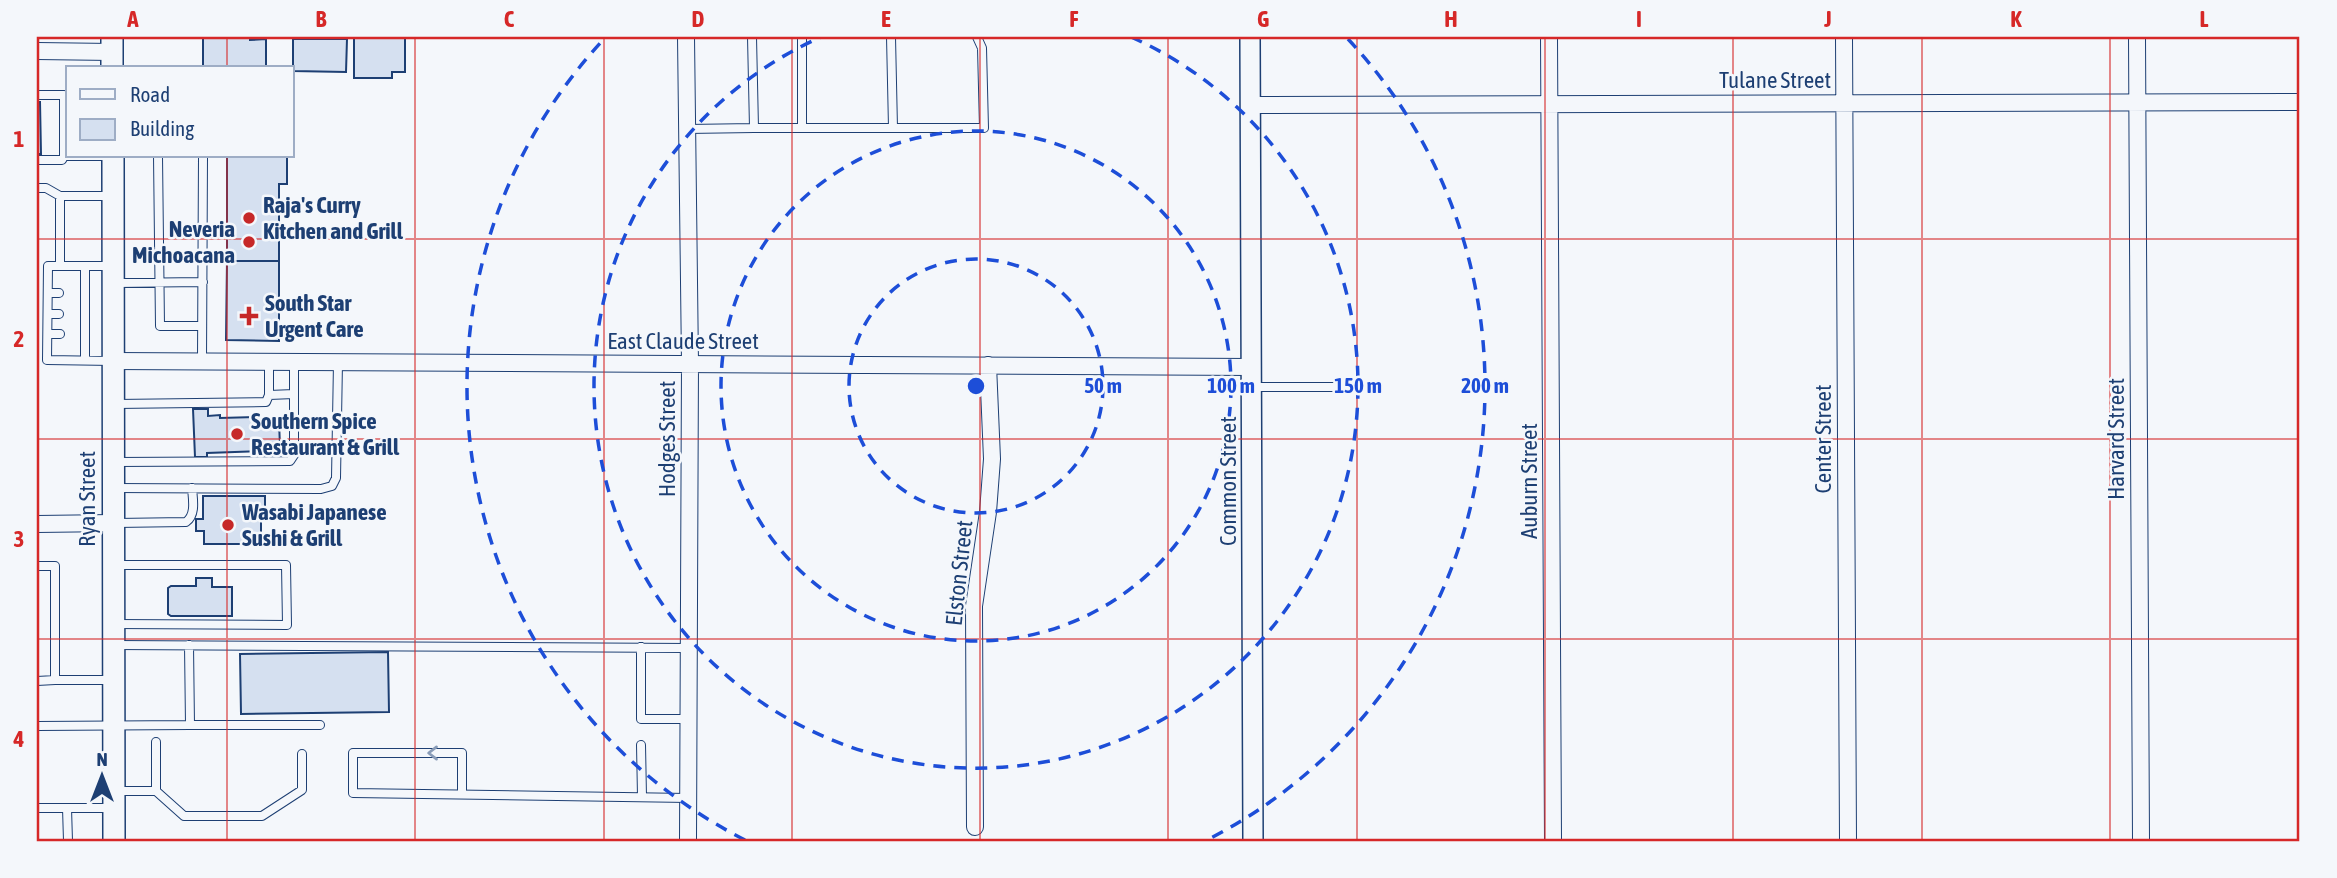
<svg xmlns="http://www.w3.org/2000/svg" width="2337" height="878" font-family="'Asap Condensed',sans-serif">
	<rect width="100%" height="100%" fill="#f4f7fb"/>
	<path fill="#d5e0f0" stroke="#1d3f73" stroke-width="2" d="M 203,37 L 250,37 L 250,40 L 266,39 L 266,68 L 203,68 Z
		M 354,37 L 405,37 L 405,72 L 392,72 L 392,78 L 354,78 Z
		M 293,39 L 347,39 L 346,72 L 293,71 Z
		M 37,102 L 40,102 L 41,154 L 37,154 Z
		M 227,156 L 287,156 L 287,184 L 279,184 L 279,261 L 227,261 Z
		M 227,261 L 279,261 L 279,341 L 226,340 Z
		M 193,409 L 208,409 L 208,416 L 220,415 L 220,418 L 259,417 L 259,422 L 279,421 L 280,447 L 262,448 L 262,451 L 207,453 L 207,457 L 195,457 Z
		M 203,496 L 265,496 L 265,516 L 261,516 L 261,544 L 204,544 L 204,531 L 196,531 L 196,519 L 203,519 Z
		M 196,578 L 212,578 L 212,587 L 232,587 L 232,616 L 171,616 L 168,614 L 168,588 L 171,586 L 196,586 Z
		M 388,652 L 389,712 L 241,714 L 240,654 Z"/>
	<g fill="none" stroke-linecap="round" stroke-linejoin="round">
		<defs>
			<path id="service" d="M 752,37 L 754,128 L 984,128 L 982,48 L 977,37
				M 802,37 L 802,128
				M 891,37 L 893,128
				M 37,95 L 64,95 L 64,156
				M 687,129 L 754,128
				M 158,156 L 160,326 L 202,326
				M 37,160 L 62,160 L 64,156 L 113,156
				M 37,188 L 46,188 L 60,196
				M 60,266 L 60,196 L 113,196
				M 85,266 L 85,360
				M 112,266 L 48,266 L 47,360 L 113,361
				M 116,283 L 203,282
				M 48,293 L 59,293
				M 48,314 L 59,314
				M 48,334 L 60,334
				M 202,361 L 203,156
				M 1252,387 L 1336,387
				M 269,395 L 294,394
				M 116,404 L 266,402 L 269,395 L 269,361
				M 116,462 L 290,461 L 294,455 L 294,362
				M 116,488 L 321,489 L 332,486 L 336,478 L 338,362
				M 116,523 L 186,522 C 196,515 193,500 192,488
				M 37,566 L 55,566 L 55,680 L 37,681
				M 114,624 L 287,625 L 286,565 L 116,565
				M 114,645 L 689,648
				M 641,647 L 641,719 L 689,719
				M 55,680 L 111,680
				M 190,725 L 320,725
				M 37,726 L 190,725 L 189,645
				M 156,742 L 156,791
				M 641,745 L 642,796
				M 114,791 L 156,791 L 184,816 L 262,816 L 302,790 L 302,754
				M 462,793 L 462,753 L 353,753 L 353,793 L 688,798
				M 37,808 L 111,808
				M 67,808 L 68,841"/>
			<path id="minor" d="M 686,37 L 690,363 L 688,841
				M 1549,37 L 1553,841
				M 1844,37 L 1848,841
				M 2137,37 L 2141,841
				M 37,51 L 112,52
				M 1251,105 L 2300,102
				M 113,361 L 1252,367
				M 37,524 L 113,523
				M 975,827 L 974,606 L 988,512 L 992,459 L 988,365"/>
			<path id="tertiary" d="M 1250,37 L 1253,841"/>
			<path id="secondary" d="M 112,37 L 112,68
				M 113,156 L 114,841"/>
		</defs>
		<use href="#service" stroke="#1d3f73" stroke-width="10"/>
		<use href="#minor" stroke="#1d3f73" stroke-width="18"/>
		<use href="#tertiary" stroke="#1d3f73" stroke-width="22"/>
		<use href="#secondary" stroke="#1d3f73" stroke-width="24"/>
		<use href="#service" stroke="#f4f7fb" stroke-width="8"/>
		<use href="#minor" stroke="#f4f7fb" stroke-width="16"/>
		<use href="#tertiary" stroke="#f4f7fb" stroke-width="19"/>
		<use href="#secondary" stroke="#f4f7fb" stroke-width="21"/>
	</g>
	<defs><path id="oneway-chevron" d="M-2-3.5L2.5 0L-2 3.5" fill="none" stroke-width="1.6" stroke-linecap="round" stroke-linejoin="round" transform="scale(1.75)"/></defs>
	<use stroke="#889bb7" href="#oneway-chevron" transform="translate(433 753) rotate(180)"/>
	<path fill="none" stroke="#d62828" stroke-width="2" stroke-opacity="0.55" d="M 227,37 L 227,68M 415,37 L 415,841M 604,37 L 604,841M 792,37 L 792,841M 980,37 L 980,841M 1168,37 L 1168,841M 1357,37 L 1357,841M 1545,37 L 1545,841M 1733,37 L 1733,841M 1922,37 L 1922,841M 2110,37 L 2110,841M 227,156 L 227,841M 37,239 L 2300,239M 37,439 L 2300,439M 37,639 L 2300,639"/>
	<g fill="none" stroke="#1d4ed8" stroke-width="3.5" stroke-dasharray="12 9">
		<circle cx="976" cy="386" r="127"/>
		<circle cx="976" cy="386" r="255"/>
		<path d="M1131 37A382 382 0 1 1 821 37"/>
		<path d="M745 840A509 509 0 0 1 604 39M1348 39A509 509 0 0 1 1207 840"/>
	</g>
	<g fill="#c62828" stroke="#f4f7fb" stroke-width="2.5">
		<circle cx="249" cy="218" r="7"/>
		<circle cx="249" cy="242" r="7"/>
		<path d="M245.5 305.5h7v7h7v7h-7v7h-7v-7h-7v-7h7z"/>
		<circle cx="237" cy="434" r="7"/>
		<circle cx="228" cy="525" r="7"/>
	</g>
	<g text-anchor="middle" stroke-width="5" stroke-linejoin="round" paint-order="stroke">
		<g font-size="23" fill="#1d3f73" stroke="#f4f7fb">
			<text x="1775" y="88">Tulane Street</text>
			<text x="683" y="349">East Claude Street</text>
			<text transform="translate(667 439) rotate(-90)" y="8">Hodges Street</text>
			<text transform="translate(1823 439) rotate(-90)" y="8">Center Street</text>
			<text transform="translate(2116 439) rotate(-90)" y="8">Harvard Street</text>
			<text transform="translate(1228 481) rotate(-90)" y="8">Common Street</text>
			<text transform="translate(1529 481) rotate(-90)" y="8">Auburn Street</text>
			<text transform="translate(87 499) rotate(-90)" y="8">Ryan Street</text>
			<text transform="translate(959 573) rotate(-84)" y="8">Elston Street</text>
		</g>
		<g font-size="23" font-weight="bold" fill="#1d3f73" stroke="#f4f7fb" text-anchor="start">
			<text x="263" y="213">Raja's Curry<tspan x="263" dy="26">Kitchen and Grill</tspan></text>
			<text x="235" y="237" text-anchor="end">Neveria<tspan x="235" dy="26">Michoacana</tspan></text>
			<text x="265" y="311">South Star<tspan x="265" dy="26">Urgent Care</tspan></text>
			<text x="251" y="429">Southern Spice<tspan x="251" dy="26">Restaurant &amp; Grill</tspan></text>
			<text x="242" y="520">Wasabi Japanese<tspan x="242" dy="26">Sushi &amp; Grill</tspan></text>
		</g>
	</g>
	<circle cx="976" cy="386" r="10" fill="#1d4ed8" stroke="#f4f7fb" stroke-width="3.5"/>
	<g font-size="21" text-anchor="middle" font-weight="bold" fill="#1d4ed8" stroke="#f4f7fb" stroke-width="5" stroke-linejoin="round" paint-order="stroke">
		<text x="1103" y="393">50 m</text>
		<text x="1231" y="393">100 m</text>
		<text x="1358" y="393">150 m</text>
		<text x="1485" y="393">200 m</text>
	</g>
	<rect width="2337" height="878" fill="none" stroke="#f4f7fb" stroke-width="77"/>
	<rect x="66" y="66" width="228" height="91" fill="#f4f7fb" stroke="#9eadc5" stroke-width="2"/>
	<rect x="80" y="89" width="35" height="10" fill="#f4f7fb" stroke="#9eadc5" stroke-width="2"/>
	<text x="130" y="102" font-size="21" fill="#1d3f73">Road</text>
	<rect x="80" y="119" width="35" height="21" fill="#d5e0f0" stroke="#9eadc5" stroke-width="2"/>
	<text x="130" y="136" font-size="21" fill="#1d3f73">Building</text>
	<g transform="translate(102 776)" stroke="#f4f7fb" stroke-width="5" paint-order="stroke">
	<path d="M0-5L12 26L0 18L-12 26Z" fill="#1d3f73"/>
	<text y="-10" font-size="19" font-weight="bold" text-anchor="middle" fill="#1d3f73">N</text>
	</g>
	<rect x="38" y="38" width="2260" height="802" fill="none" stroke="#d62828" stroke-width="2.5"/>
	<g font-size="23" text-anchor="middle" font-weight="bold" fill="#d62828">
		<text x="133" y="27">A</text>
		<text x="321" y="27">B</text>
		<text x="509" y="27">C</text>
		<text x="698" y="27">D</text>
		<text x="886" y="27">E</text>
		<text x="1074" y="27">F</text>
		<text x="1263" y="27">G</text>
		<text x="1451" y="27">H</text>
		<text x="1639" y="27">I</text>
		<text x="1828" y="27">J</text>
		<text x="2016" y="27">K</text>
		<text x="2204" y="27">L</text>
		<text x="19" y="147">1</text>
		<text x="19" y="347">2</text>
		<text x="19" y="547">3</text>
		<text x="19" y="747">4</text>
	</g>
</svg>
